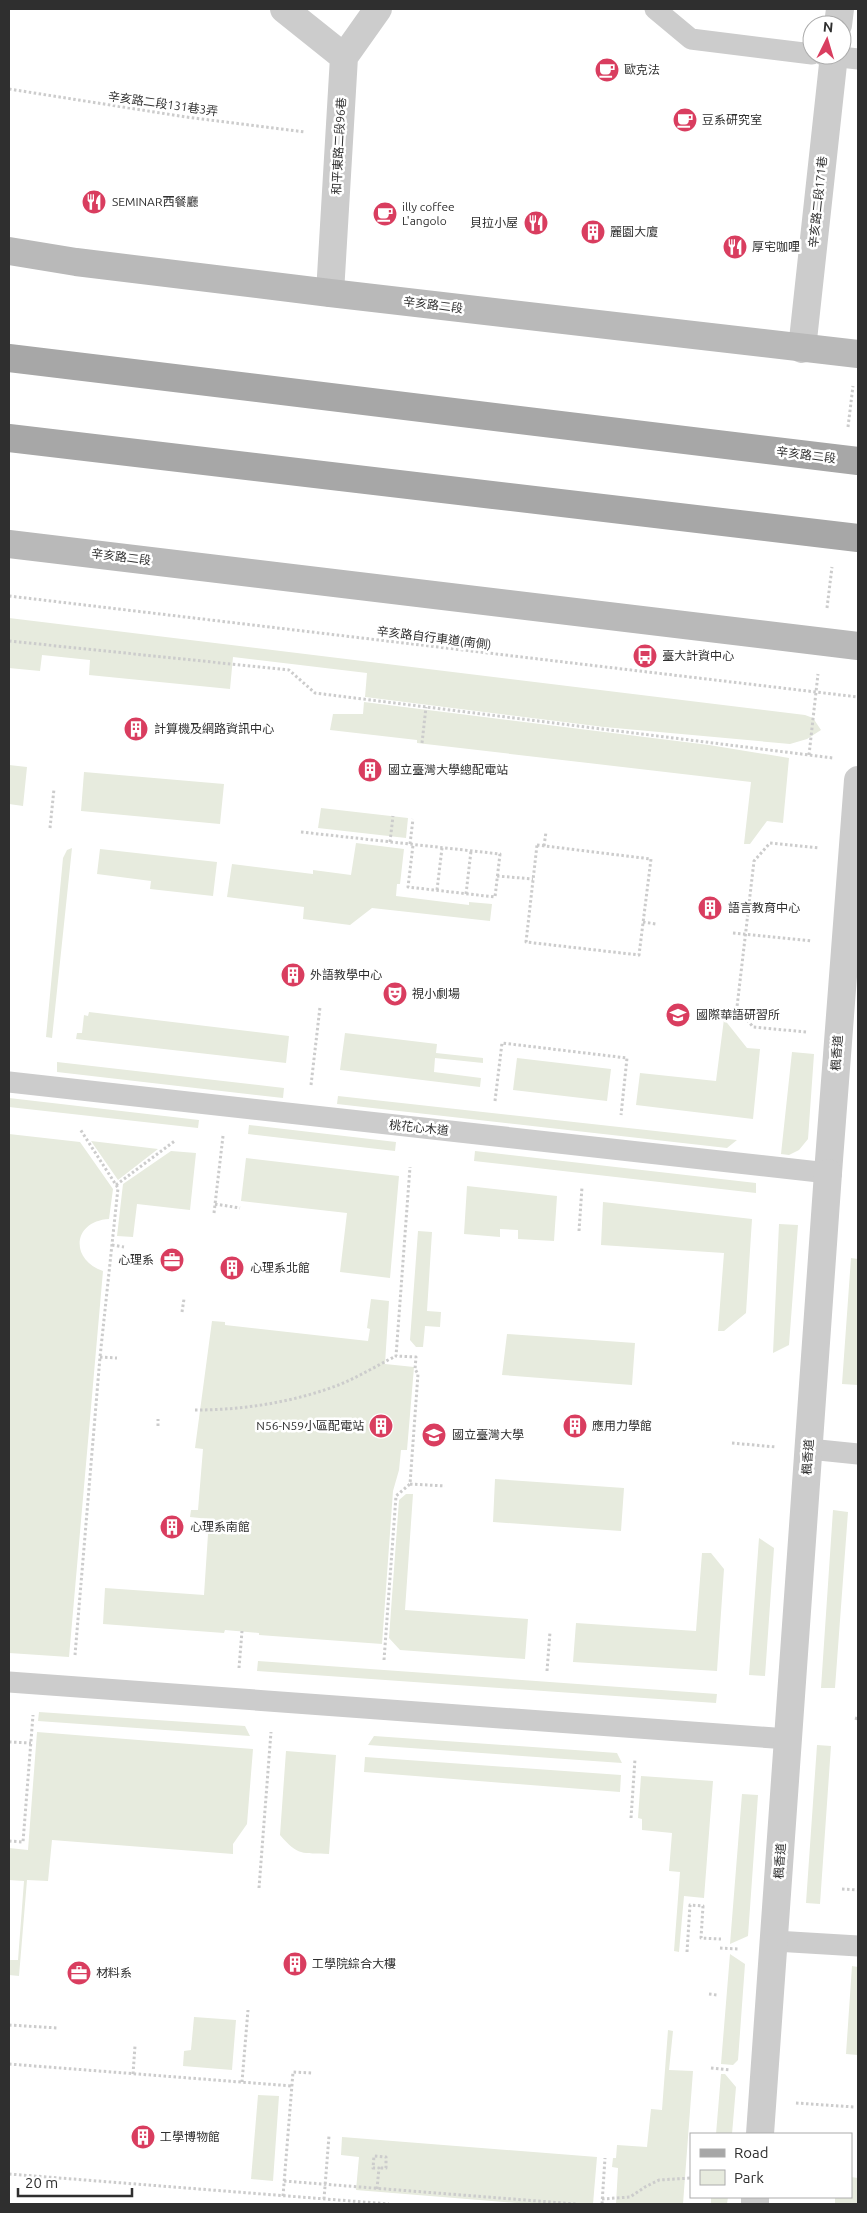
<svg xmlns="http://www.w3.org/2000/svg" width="867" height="2213" font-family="Ubuntu,'Noto Sans TC',sans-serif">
	<rect width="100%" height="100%" fill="#fff"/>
	<path fill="#e7ebde" d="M 9,618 L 805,715 L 813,718 L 821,730 L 807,739 L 790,744 L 604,727 L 365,697 L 367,673 L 233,657 L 230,689 L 89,675 L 90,660 L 42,655 L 40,671 L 9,668 Z
		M 364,702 L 709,745 L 789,758 L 783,823 L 767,821 L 750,844 L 744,844 L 751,782 L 417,743 L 417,740 L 330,730 L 333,714 L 363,714 Z
		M 9,765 L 27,767 L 23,806 L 9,804 Z
		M 84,772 L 224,784 L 220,824 L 81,811 Z
		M 321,808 L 408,818 L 406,838 L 318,828 Z
		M 356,843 L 404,849 L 400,884 L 397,884 L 396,896 L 469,905 L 469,902 L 492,904 L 490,921 L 372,908 L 350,925 L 303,919 L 304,907 L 227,897 L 232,864 L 313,874 L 313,870 L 351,875 Z
		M 72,848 L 52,1038 L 46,1037 L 63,858 L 67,850 Z
		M 100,849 L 217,862 L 213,896 L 150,889 L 151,881 L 97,874 Z
		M 89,1012 L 289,1036 L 286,1063 L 76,1039 L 77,1033 L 82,1033 L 84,1015 L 88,1016 Z
		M 724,1019 L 747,1048 L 760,1049 L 753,1119 L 636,1105 L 640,1073 L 716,1081 Z
		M 345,1033 L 437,1044 L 436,1053 L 483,1058 L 483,1063 L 435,1058 L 434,1072 L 481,1078 L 480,1087 L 340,1070 Z
		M 792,1052 L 814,1054 L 808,1139 L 799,1150 L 789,1155 L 781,1154 Z
		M 517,1058 L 611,1069 L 607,1101 L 513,1090 Z
		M 57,1062 L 284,1088 L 283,1098 L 57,1072 Z
		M 338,1096 L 737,1140 L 727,1148 L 337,1104 Z
		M 9,1098 L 199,1120 L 198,1128 L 9,1107 Z
		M 249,1125 L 396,1142 L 395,1151 L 248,1134 Z
		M 9,1134 L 80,1142 L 113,1189 L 109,1219 C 73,1221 69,1259 103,1271 L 69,1657 L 9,1653 Z
		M 91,1141 L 158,1149 L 118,1180 Z
		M 171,1151 L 196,1153 L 190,1210 L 137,1204 L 133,1237 L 117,1236 L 123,1184 Z
		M 475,1151 L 756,1183 L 756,1193 L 474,1161 Z
		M 246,1158 L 399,1176 L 390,1278 L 340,1272 L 347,1213 L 241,1201 Z
		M 467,1186 L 557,1196 L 554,1241 L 518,1239 L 518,1230 L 500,1229 L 500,1237 L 464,1234 Z
		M 603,1202 L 752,1219 L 746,1313 L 724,1331 L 718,1331 L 724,1253 L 601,1245 Z
		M 779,1224 L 798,1225 L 789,1345 L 773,1353 Z
		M 418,1231 L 432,1232 L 427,1311 L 441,1312 L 440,1327 L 425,1326 L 423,1347 L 416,1347 L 410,1340 Z
		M 851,1258 L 858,1259 L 858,1385 L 842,1384 Z
		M 371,1299 L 389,1301 L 385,1364 L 414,1367 L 407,1450 L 401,1450 L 399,1470 L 393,1491 L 382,1644 L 259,1635 L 259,1633 L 225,1630 L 224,1633 L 103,1624 L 105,1588 L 204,1595 L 209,1519 L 190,1517 L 191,1510 L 198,1510 L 203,1449 L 195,1448 L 212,1321 L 225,1322 L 225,1325 L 368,1341 L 370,1329 L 367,1328 Z
		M 507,1334 L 635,1343 L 632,1385 L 502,1375 Z
		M 495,1479 L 624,1488 L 621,1531 L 493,1522 Z
		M 406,1494 L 413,1494 L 405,1610 L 528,1619 L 525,1659 L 400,1650 L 389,1638 L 399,1500 Z
		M 833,1510 L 848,1512 L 835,1688 L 821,1688 Z
		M 759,1538 L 774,1548 L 765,1676 L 749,1675 Z
		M 702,1553 L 711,1553 L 724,1569 L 717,1671 L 573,1662 L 576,1623 L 696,1631 Z
		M 258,1661 L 717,1694 L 716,1703 L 257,1671 Z
		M 39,1712 L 245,1726 L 250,1736 L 38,1721 Z
		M 37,1732 L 253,1749 L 247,1824 L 233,1844 L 233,1854 L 52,1840 L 48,1881 L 27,1880 L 19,1976 L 9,1975 L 9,1960 L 18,1960 L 24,1881 L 9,1880 L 9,1848 L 28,1850 Z
		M 374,1736 L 617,1753 L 622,1763 L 368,1745 Z
		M 817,1745 L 831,1746 L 820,1904 L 806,1903 Z
		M 286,1751 L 336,1755 L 329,1854 C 302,1853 298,1856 280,1835 Z
		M 365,1757 L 621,1775 L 620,1792 L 364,1772 Z
		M 641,1776 L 713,1781 L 704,1898 L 684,1896 L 679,1952 L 674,1951 L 680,1872 L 669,1871 L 672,1833 L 642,1830 L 642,1819 L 638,1818 Z
		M 742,1794 L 758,1795 L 748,1936 L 730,1944 Z
		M 730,1954 L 745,1964 L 738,2060 L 733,2065 L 721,2064 Z
		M 852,1966 L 858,1967 L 858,2055 L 846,2054 Z
		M 194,2017 L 236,2020 L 232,2070 L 183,2066 L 184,2051 L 191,2050 Z
		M 668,2030 L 673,2031 L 669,2070 L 693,2071 L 683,2204 L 616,2204 L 618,2168 L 612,2167 L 613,2158 L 616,2158 L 617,2145 L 647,2147 L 651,2109 L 662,2110 Z
		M 721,2074 L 725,2074 L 736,2087 L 732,2134 L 716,2134 Z
		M 258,2095 L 279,2096 L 273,2181 L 251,2179 Z
		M 342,2137 L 597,2157 L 593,2204 L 530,2204 L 356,2190 L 359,2157 L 341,2155 Z
		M 851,2177 L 858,2178 L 858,2204 L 835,2204 L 835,2197 L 851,2197 Z
		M 711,2197 L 728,2197 L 727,2204 L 711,2204 Z"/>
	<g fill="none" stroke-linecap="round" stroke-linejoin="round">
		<path stroke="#ccc" stroke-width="3" stroke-dasharray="2.5 2.5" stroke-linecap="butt" d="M 9,89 L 186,117 L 305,132
			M 848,427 L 853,386
			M 9,596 L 858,697
			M 827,608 L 832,567
			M 9,641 L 289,670 L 315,693 L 833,758
			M 422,743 L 426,707
			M 809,755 L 818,674
			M 50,828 L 54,789
			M 301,832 L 500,854 L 495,897 L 408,887 L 413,845
			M 390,842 L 393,816
			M 410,844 L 413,819
			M 537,845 L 651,859 L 639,955 L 526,942 Z
			M 544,846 L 546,832
			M 497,876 L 533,879
			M 437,890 L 442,848
			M 466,894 L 471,851
			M 643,922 L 656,924
			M 733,933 L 812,941
			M 806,1032 L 753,1027 L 737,1007 L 754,861 L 770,843 L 819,848
			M 311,1085 L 320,1007
			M 495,1101 L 502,1043 L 627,1058 L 621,1115
			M 116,1185 L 176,1140
			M 215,1204 L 240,1208
			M 214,1213 L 223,1136
			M 579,1231 L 582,1187
			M 112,1245 L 124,1247
			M 182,1312 L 184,1299
			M 100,1357 L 117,1358
			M 195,1410 C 244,1410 295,1402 341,1384 C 360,1376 378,1365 396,1356
			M 158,1426 L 158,1419
			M 732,1443 L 776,1447
			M 410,1484 L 445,1486
			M 75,1655 L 100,1357 L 118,1188 L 80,1129
			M 384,1660 L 396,1496 L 410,1484 L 418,1374 L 415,1369 L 416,1357 L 396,1356 L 410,1167
			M 239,1668 L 242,1631
			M 547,1671 L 550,1632
			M 855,1718 L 858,1719
			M 9,1742 L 31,1743
			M 631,1818 L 635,1759
			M 9,1841 L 23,1842 L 33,1715
			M 259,1888 L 271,1732
			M 842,1889 L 858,1890
			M 720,1948 L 739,1949
			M 687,1952 L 690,1905 L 703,1906 L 701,1938 L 721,1939
			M 709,1994 L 717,1995
			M 9,2025 L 58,2028
			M 9,2064 L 292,2086
			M 711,2068 L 730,2070
			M 133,2074 L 135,2046
			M 242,2082 L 248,2010
			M 796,2103 L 854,2107
			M 9,2174 L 389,2204
			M 284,2181 L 576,2204
			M 377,2189 L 379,2168 L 373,2168 L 374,2156 L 386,2157 L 386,2168 L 379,2168
			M 283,2196 L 293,2072 L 313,2073
			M 324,2199 L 329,2136
			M 602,2199 L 630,2197 L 645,2187 L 659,2180 L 691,2178
			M 602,2204 L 605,2158"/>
		<path stroke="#ccc" stroke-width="21" d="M 655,9 L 691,39 L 812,54
			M 823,55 L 858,59
			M 9,1082 L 828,1173
			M 809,1449 L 858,1454
			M 9,1682 L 788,1739
			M 775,1941 L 858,1946"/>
		<path stroke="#ccc" stroke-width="28" d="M 828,1173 L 858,780"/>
		<path stroke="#ccc" stroke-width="28" d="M 284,9 L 344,57
			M 838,25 L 840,9
			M 330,293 L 344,57 L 378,9
			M 802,349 L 834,55
			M 760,2134 L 828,1173
			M 755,2204 L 755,2197"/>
		<path stroke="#b9b9b9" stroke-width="28" d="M 9,251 L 76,262 L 330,293 L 858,354
			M 9,544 L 858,646"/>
		<path stroke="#a7a7a7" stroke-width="28" d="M 9,358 L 858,461
			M 9,438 L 858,538"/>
	</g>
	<defs>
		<symbol id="cafe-disc" viewBox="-11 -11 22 22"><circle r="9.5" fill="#d93d5f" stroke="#fff"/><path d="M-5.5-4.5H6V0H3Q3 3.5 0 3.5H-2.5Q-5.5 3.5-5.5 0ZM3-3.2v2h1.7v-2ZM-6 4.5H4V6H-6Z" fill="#fff"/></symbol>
		<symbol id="restaurant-disc" viewBox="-11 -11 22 22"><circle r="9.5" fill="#d93d5f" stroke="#fff"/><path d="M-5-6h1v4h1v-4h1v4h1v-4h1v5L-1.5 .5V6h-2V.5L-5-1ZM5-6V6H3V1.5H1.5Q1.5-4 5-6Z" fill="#fff"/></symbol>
		<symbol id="building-disc" viewBox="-11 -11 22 22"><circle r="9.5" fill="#d93d5f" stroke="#fff"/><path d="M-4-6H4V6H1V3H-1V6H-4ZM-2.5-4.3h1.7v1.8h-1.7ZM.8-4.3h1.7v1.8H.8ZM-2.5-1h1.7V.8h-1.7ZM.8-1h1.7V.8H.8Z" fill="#fff"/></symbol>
		<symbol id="bus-disc" viewBox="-11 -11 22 22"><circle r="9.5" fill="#d93d5f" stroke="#fff"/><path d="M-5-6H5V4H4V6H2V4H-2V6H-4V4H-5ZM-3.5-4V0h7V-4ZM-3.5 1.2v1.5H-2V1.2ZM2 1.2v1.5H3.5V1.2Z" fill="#fff"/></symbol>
		<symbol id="theatre-disc" viewBox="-11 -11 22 22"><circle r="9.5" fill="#d93d5f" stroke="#fff"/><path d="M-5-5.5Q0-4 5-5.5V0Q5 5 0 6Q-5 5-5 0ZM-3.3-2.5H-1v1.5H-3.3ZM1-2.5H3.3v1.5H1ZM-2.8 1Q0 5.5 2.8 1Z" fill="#fff"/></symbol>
		<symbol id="university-disc" viewBox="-11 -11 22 22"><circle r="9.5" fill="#d93d5f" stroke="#fff"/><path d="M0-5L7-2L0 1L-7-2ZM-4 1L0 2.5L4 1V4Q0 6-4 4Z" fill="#fff"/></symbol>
		<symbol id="office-disc" viewBox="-11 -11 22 22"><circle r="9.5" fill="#d93d5f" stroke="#fff"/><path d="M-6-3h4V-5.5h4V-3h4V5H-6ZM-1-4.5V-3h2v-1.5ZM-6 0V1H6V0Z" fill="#fff"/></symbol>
	</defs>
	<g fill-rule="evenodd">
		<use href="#cafe-disc" x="593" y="56" width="28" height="28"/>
		<use href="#cafe-disc" x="671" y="106" width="28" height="28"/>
		<use href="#restaurant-disc" x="80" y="188" width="28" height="28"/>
		<use href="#cafe-disc" x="371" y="200" width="28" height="28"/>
		<use href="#restaurant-disc" x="522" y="209" width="28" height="28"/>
		<use href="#building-disc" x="579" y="218" width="28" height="28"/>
		<use href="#restaurant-disc" x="721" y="233" width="28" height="28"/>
		<use href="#bus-disc" x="631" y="642" width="28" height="28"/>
		<use href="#building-disc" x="122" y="715" width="28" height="28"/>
		<use href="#building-disc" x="356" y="756" width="28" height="28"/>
		<use href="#building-disc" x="696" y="894" width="28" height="28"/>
		<use href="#building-disc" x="279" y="961" width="28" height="28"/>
		<use href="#theatre-disc" x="381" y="980" width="28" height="28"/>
		<use href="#university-disc" x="664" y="1001" width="28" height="28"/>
		<use href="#office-disc" x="158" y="1246" width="28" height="28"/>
		<use href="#building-disc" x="218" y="1254" width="28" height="28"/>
		<use href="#building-disc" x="367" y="1412" width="28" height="28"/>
		<use href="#building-disc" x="561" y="1412" width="28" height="28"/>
		<use href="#university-disc" x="420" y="1421" width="28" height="28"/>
		<use href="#building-disc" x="158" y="1513" width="28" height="28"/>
		<use href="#building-disc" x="281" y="1950" width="28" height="28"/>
		<use href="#office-disc" x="65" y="1959" width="28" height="28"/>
		<use href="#building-disc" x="129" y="2123" width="28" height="28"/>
	</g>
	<g text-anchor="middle" stroke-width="5" stroke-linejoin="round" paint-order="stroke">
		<g font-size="12" fill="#2f2f2f" stroke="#fff" text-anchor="start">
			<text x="624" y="74">歐克法</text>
			<text x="702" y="124">豆系研究室</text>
			<text x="112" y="206">SEMINAR西餐廳</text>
			<text x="402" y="211">illy coffee<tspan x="402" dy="14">L'angolo</tspan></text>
			<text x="518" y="227" text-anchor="end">貝拉小屋</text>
			<text x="610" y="236">麗園大廈</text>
			<text x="752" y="251">厚宅咖哩</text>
			<text x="662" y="660">臺大計資中心</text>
			<text x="154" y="733">計算機及網路資訊中心</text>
			<text x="388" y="774">國立臺灣大學總配電站</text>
			<text x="728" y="912">語言教育中心</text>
			<text x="310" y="979">外語教學中心</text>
			<text x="412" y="998">視小劇場</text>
			<text x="696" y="1019">國際華語研習所</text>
			<text x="154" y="1264" text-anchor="end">心理系</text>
			<text x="250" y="1272">心理系北館</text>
			<text x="364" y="1430" text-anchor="end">N56-N59小區配電站</text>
			<text x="592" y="1430">應用力學館</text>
			<text x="452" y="1439">國立臺灣大學</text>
			<text x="190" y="1531">心理系南館</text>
			<text x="312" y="1968">工學院綜合大樓</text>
			<text x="96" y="1977">材料系</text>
			<text x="160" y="2141">工學博物館</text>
		</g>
		<g font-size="12" fill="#2f2f2f" stroke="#fff">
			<text transform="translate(163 104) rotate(8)" y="4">辛亥路二段131巷3弄</text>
			<text transform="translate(339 146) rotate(-87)" y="4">和平東路二段96巷</text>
			<text transform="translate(818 202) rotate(-84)" y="4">辛亥路二段171巷</text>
			<text transform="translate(433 305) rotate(7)" y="4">辛亥路二段</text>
			<text transform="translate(806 455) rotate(7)" y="4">辛亥路二段</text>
			<text transform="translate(121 557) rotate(7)" y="4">辛亥路二段</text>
			<text transform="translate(434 638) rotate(7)" y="4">辛亥路自行車道(南側)</text>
			<text transform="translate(837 1053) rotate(-86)" y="4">楓香道</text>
			<text transform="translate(419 1128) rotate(6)" y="4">桃花心木道</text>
			<text transform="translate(808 1457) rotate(-86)" y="4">楓香道</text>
			<text transform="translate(780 1861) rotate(-86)" y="4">楓香道</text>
		</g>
	</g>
	<rect width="867" height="2213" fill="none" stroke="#2f2f2f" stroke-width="20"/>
	<rect x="690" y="2133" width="162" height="65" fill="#ffffff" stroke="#acacac"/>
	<rect x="700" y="2149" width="25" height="8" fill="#a7a7a7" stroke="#acacac"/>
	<text x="734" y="2158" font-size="15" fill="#2f2f2f">Road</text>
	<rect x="700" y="2170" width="25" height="15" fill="#e7ebde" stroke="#acacac"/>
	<text x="734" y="2183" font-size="15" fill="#2f2f2f">Park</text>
	<g transform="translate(827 40) rotate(5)"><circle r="24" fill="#ffffff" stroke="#acacac"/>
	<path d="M0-4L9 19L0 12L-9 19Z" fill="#d93d5f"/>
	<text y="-8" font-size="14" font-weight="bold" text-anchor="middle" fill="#2f2f2f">N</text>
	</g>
	<path d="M18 2188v8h114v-8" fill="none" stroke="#2f2f2f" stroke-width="2.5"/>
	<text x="25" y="2188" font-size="15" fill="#2f2f2f" stroke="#ffffff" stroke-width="4" paint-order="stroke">20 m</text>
</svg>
